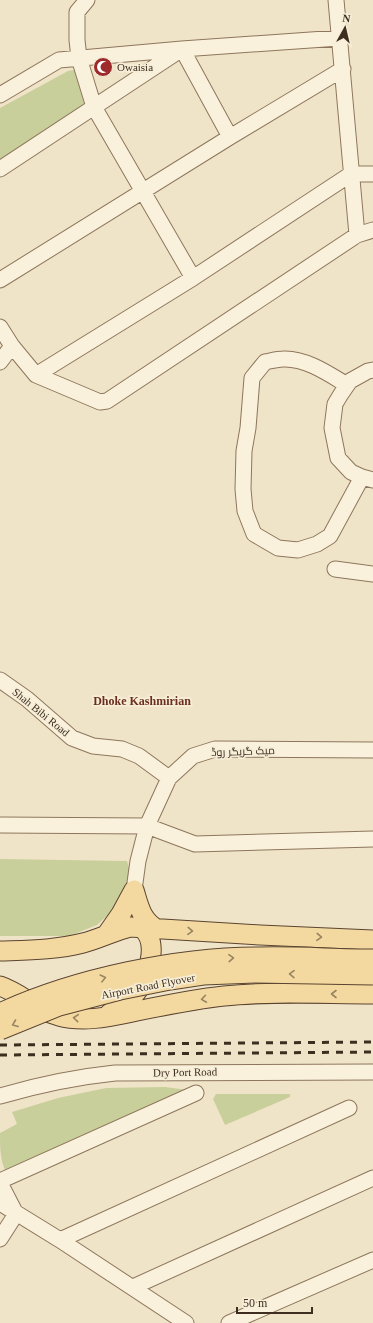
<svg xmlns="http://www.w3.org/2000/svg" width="373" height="1323" font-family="'Times New Roman',Cairo,serif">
	<rect width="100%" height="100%" fill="#f0e4c8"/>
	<path fill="#c9cf9b" d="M 80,69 L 78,82 L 86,110 L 0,163 L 0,108 L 68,71 Z
		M 0,859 L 127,861 L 130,872 L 118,906 L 97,925 L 69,936 L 0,936 Z
		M 165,1087 L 188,1090 L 6,1172 C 0,1161 0,1146 0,1133 L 17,1124 L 12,1112 L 58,1098 L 106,1088 Z
		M 216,1094 L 290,1094 L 290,1097 L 225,1125 L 213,1099 Z"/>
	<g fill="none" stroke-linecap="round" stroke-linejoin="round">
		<defs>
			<path id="minor" d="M 87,0 L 77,12 L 77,40 L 79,58 L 94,107 L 193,278
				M 336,0 L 357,235
				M 0,95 L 59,60 L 182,49 L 339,38
				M 0,169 L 182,49 L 230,137
				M 0,280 L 230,137 L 343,69
				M 0,327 L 12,346 L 36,375 L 100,402 L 107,401 L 357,235 L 373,230
				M 0,362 L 12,346
				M 373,370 L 368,371 L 350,381 L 341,394 L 335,404 L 332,428 L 338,458 L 351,472 L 362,477 L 373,480
				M 36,375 L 193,278 L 351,174 L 373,174
				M 347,385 C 329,374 306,358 283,359 C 277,359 271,361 265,362 L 252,378 L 248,428 L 244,451 L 243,489 L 245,511 L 254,534 L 278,548 L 298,550 L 317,544 L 330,536 L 362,477
				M 335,569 L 373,574
				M 0,680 L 27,699 L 72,738 L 93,746 L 122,749 L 139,756 L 169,778
				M 0,825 L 147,826 L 195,844 L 373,839
				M 134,890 L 138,861 L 147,826 L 169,778 L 193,756 L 215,749 L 373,750
				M 0,1096 C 38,1085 76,1077 115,1073 L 373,1072
				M 0,1181 L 196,1093
				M 0,1183 L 16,1214 L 0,1239
				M 0,1203 L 60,1240 L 186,1323
				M 60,1240 L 349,1108
				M 133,1287 L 373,1178
				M 229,1323 L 373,1260"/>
			<path id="major" d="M 134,890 C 139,906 141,920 157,929
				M 107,934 L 121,914 L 134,890
				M 0,951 C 28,950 56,950 83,943 C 99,939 114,931 130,927 L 260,935 L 373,940
				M 0,986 C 21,993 38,1011 59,1016 C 85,1023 112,1016 137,1011 C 166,1005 195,999 224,996 C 272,991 324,994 373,994
				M 110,1013 C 118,1009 127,1003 133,996 C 147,981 161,943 142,928"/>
		</defs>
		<use href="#minor" stroke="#8d765c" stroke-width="17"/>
		<use href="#major" stroke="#5b4430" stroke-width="21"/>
		<use href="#minor" stroke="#faf1dc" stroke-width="15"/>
		<use href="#major" stroke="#f3d9a0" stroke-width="19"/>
		<path stroke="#3d2e20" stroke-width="3" stroke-dasharray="7 7" stroke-linecap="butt" d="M 0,1045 L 373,1042
			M 0,1055 L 373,1052"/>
		<defs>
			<path id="major-bridge" d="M 0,1013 C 76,978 177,957 260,957 C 298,956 335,959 373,959
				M 0,1030 L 59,1006 L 120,990 L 170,980 L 203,975 L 255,973 L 373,975"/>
		</defs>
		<use href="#major-bridge" stroke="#5b4430" stroke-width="21" stroke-linecap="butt"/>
		<use href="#major-bridge" stroke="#f3d9a0" stroke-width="19"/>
	</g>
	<defs><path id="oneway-chevron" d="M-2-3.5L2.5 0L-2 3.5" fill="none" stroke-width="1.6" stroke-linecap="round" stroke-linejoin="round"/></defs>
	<g stroke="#988460">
		<use href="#oneway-chevron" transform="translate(190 931) rotate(3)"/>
		<use href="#oneway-chevron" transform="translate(319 937) rotate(3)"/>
		<use href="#oneway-chevron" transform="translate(231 958) rotate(-3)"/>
		<use href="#oneway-chevron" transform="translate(292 974) rotate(-179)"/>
		<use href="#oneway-chevron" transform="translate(103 978) rotate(-14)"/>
		<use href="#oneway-chevron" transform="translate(334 994) rotate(180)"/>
		<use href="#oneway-chevron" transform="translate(204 999) rotate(172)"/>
		<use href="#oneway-chevron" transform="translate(76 1018) rotate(-175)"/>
		<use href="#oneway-chevron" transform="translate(15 1024) rotate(158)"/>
	</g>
	<defs>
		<symbol id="mosque-disc" viewBox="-11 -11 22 22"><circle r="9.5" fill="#9e2a2b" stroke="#f7eed8"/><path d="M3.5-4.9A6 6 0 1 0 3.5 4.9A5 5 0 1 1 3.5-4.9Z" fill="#fff"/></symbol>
	</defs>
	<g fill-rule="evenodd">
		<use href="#mosque-disc" x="92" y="56" width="22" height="22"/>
	</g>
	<g text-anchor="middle" stroke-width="3.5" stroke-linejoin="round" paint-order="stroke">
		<g font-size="11" fill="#3d2e20" stroke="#f7eed8" text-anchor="start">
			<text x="117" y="71">Owaisia</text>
		</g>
		<g font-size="11" fill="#3d2e20" stroke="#f7eed8">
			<text transform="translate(41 712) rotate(39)" y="4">Shah Bibi Road</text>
			<text transform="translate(243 751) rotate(-2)" y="4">میک گریگر روڈ</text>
			<text transform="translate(148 986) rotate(-11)" y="4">Airport Road Flyover</text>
			<text transform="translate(185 1072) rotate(-1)" y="4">Dry Port Road</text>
		</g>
		<g font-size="12" font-weight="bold" fill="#6b2e1e" stroke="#f7eed8">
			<text x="142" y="705">Dhoke Kashmirian</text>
		</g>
	</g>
	<g transform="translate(345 28) rotate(8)" stroke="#f7eed8" stroke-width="3" paint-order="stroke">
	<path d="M0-3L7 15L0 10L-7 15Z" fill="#3d2e20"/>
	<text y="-6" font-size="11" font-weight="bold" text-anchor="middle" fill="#3d2e20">N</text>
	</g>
	<path d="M237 1307v6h75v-6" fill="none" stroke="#3d2e20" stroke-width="2"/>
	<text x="243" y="1307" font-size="12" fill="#3d2e20" stroke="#f7eed8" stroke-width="3" paint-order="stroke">50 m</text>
</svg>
